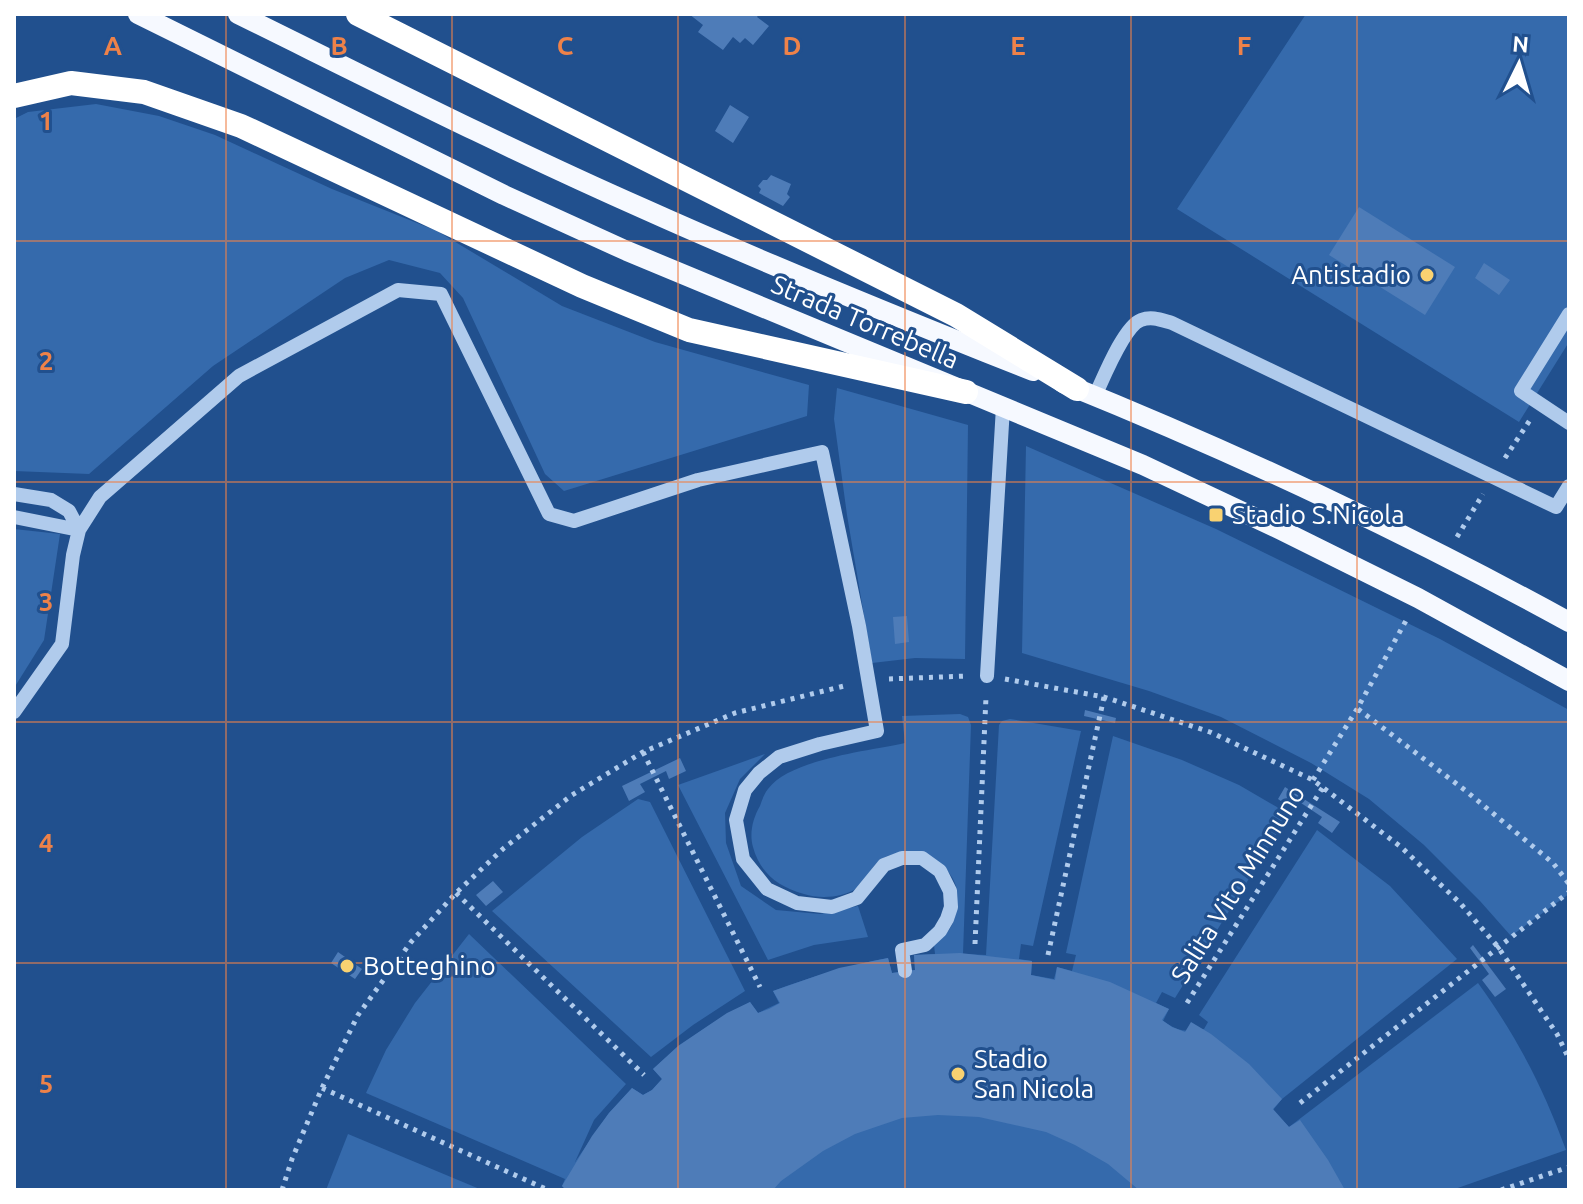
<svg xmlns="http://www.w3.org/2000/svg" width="1583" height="1204" font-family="Ubuntu,sans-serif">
	<rect width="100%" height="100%" fill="#21508e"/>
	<path fill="#356aac" d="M 1306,14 L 1569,14 L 1569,342 L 1519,422 L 1177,209 Z
		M 96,104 L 159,116 L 215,135 L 332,189 L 437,231 L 562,306 L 655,342 L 809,385 L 807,416 L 564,491 L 545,474 L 463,298 L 440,273 L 389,260 L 345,278 L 213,366 L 89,474 L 14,471 L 14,119 L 28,112 Z
		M 837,388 L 968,425 L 965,659 L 915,658 L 872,663 L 847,515 L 834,419 Z
		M 1026,446 L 1216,529 L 1440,639 L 1569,710 L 1569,894 L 1511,936 L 1480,901 L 1424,845 L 1369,799 L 1311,763 L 1221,717 L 1149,691 L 1022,653 Z
		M 14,529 L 60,534 L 44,640 L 14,688 Z
		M 960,714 L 968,717 L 971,725 L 963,954 L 986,955 L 999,725 L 1002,721 L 1010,719 L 1081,731 L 1033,946 L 1021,944 L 1019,959 L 1032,961 L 1031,975 L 1054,979 L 1057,967 L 1072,971 L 1076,955 L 1066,953 L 1113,736 L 1182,760 L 1239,785 L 1289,814 L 1175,998 L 1162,992 L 1156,1003 L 1169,1009 L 1163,1021 C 1179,1032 1185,1032 1204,1029 L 1208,1022 L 1199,1015 L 1317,830 L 1390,886 L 1457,959 L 1282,1099 L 1273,1110 L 1289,1127 L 1478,983 C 1517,1037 1543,1087 1566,1150 L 1452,1190 L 566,1190 L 562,1186 L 565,1179 L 366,1093 L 386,1050 L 415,1003 L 469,934 L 626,1084 L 594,1120 L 575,1162 L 609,1113 L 632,1088 L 643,1095 L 652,1090 L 662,1079 L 653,1069 C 683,1042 714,1020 750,1002 L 758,1013 L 779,1003 L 773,991 C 811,977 849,965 888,958 L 892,973 L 915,970 L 914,955 L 935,954 L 934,945 C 947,934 954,927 956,910 C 957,902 958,893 956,886 C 947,859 916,847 891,855 C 871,860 870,878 857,888 C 843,898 819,899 804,894 C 778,887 760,873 753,847 C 749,833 753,818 760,806 C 762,800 764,794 768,789 C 790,759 869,751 905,743 L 902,716 Z
		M 765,754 L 740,779 L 725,813 L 726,843 L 741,886 L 776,910 L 820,914 L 858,906 L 868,937 L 814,945 L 768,960 L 678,785 Z
		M 638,799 L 650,802 L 745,991 L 693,1025 L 651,1057 L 492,911 L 582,837 Z
		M 348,1134 L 482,1190 L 326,1190 Z"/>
	<path fill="#4e7cb8" d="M 689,14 L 759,14 L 757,17 L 769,26 L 753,45 L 745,38 L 740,43 L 733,37 L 723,50 L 698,32 L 703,25 Z
		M 730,105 L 749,117 L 733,143 L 715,131 Z
		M 771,175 L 791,184 L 787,194 L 790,197 L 783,206 L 759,193 L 761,189 L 758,186 L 763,180 L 767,180 Z
		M 1359,207 L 1455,267 L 1425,315 L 1329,255 Z
		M 1484,263 L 1510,280 L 1499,295 L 1475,278 Z
		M 907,616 L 909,642 L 895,644 L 893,617 Z
		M 1085,710 L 1116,718 L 1115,723 L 1084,716 Z
		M 680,758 L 686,771 L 669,779 L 666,771 L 640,784 L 645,792 L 629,801 L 622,786 Z
		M 1285,787 L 1340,822 L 1332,833 L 1318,823 L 1322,817 L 1298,801 L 1292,809 L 1278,799 Z
		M 493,881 L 503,892 L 486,906 L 476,895 Z
		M 1473,945 L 1506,989 L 1495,997 L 1482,980 L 1489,974 L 1470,948 Z
		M 338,952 L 362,969 L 355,979 L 331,963 Z
		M 960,953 L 1032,961 L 1031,975 L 1055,980 L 1057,967 L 1110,982 L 1169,1009 L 1162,1020 L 1172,1027 L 1185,1032 L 1191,1022 L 1211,1034 L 1249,1064 L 1282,1099 L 1273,1109 L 1289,1127 L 1300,1120 L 1328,1160 L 1345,1190 L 1139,1190 L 1108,1164 L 1075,1145 L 1046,1132 L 979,1117 L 938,1115 L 902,1118 L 855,1134 L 823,1151 L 781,1181 L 773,1190 L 566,1190 L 562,1186 L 592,1136 L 609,1113 L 632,1088 L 643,1095 L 652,1090 L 662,1079 L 653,1069 L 678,1046 L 727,1013 L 750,1002 L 758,1013 L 769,1009 L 780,1003 L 773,991 L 839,968 L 888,958 L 892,973 L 915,970 L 914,955 Z"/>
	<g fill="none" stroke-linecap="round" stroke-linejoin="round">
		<path stroke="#b0cbec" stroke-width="5" stroke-dasharray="4 6" stroke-linecap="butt" d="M 1505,458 L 1530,420
			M 1457,537 L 1483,494
			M 889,679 L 967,676
			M 1005,679 L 1104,697 L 1210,732 L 1313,780 L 1401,847 L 1460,903 L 1498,947 L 1557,1034 L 1569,1059
			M 1358,709 L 1466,791 L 1553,863 L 1569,884
			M 643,752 L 760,987
			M 1313,780 L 1357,709 L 1408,617
			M 456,893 L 644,1075
			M 975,944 L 986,697
			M 1048,955 L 1104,697
			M 1187,1003 L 1323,787
			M 322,1088 L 548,1190
			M 1300,1103 L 1569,892
			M 282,1190 L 292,1159 L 322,1088 L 358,1015 L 411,942 L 456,893 L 504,848 L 572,795 L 643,752 L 735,713 L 848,685
			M 1501,1190 L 1569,1167"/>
		<path stroke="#b0cbec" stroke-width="14" d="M 1569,314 L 1521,391 L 1569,423
			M 1095,396 C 1103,379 1124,326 1141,320 C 1152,316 1161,320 1172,323 L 1556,507 L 1569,486
			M 14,494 L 51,500 L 69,511 L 79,530
			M 14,517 L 79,530
			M 987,676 L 1003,407
			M 14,712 L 62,644 L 73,555 L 79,530 L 100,497 L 239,376 L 398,290 L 441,294 L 549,514 L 574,521 L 698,480 L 822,452 L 859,626 L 877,731 L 820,744 L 779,757 L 759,773 L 745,790 L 736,820 L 743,859 L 767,889 L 797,903 L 832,907 L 857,898 L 884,865 L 902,858 L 922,858 L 940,871 L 950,891 L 951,907 L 947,919 L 940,931 L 925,945 L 902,950 L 905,971"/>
		<path stroke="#f6f9ff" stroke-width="20" d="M 138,14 L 504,195 L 627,251 L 1143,465 L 1281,530 L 1418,598 L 1569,681
			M 238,14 C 372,80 506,148 642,208 C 771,266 902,319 1033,371
			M 1063,383 C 1236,453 1405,532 1569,622"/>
		<path stroke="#fff" stroke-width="24" d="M 358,14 L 956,315 L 1077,389
			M 14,96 L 71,83 L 144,92 L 241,126 L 582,286 L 689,330 L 966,392"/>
	</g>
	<path fill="none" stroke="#ee8249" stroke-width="2" stroke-opacity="0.55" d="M 226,14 L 226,1190M 452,14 L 452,1190M 678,14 L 678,1190M 905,14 L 905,1190M 1131,14 L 1131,1190M 1357,14 L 1357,1190M 14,241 L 1569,241M 14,482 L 1569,482M 14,722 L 1569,722M 14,963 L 1569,963"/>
	<g fill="#f9d271" stroke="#21508e" stroke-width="3">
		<circle cx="1427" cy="275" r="8"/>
		<rect x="1208" y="507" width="16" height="16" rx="4"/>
		<circle cx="347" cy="966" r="8"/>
		<circle cx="958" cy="1074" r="8"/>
	</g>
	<g text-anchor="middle" stroke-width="6" stroke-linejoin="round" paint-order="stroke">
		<g font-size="26" fill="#fff" stroke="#21508e" text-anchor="start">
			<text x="1411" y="284" text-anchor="end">Antistadio</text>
			<text x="1232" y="524">Stadio S.Nicola</text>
			<text x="363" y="975">Botteghino</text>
			<text x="974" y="1068">Stadio<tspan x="974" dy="30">San Nicola</tspan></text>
		</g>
		<g font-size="26" fill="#fff" stroke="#21508e">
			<text transform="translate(865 322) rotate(23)" y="9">Strada Torrebella</text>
			<text transform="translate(1238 884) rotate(-58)" y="9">Salita Vito Minnuno</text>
		</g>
	</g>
	<g font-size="26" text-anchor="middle" font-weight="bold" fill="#ee8249" stroke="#21508e" stroke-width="6" stroke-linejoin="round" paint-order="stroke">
		<text x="113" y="55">A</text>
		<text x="339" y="55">B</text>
		<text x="565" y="55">C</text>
		<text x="792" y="55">D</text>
		<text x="1018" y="55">E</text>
		<text x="1244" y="55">F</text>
		<text x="46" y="130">1</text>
		<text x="46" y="370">2</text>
		<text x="46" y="611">3</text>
		<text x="46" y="852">4</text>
		<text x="46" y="1093">5</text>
	</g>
	<rect width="1583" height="1204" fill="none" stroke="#ffffff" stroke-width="32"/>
	<g transform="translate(1519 64) rotate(5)" stroke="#21508e" stroke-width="6" paint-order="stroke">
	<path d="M0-6L14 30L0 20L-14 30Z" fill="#ffffff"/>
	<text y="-12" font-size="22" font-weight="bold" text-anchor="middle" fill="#ffffff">N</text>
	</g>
</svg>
